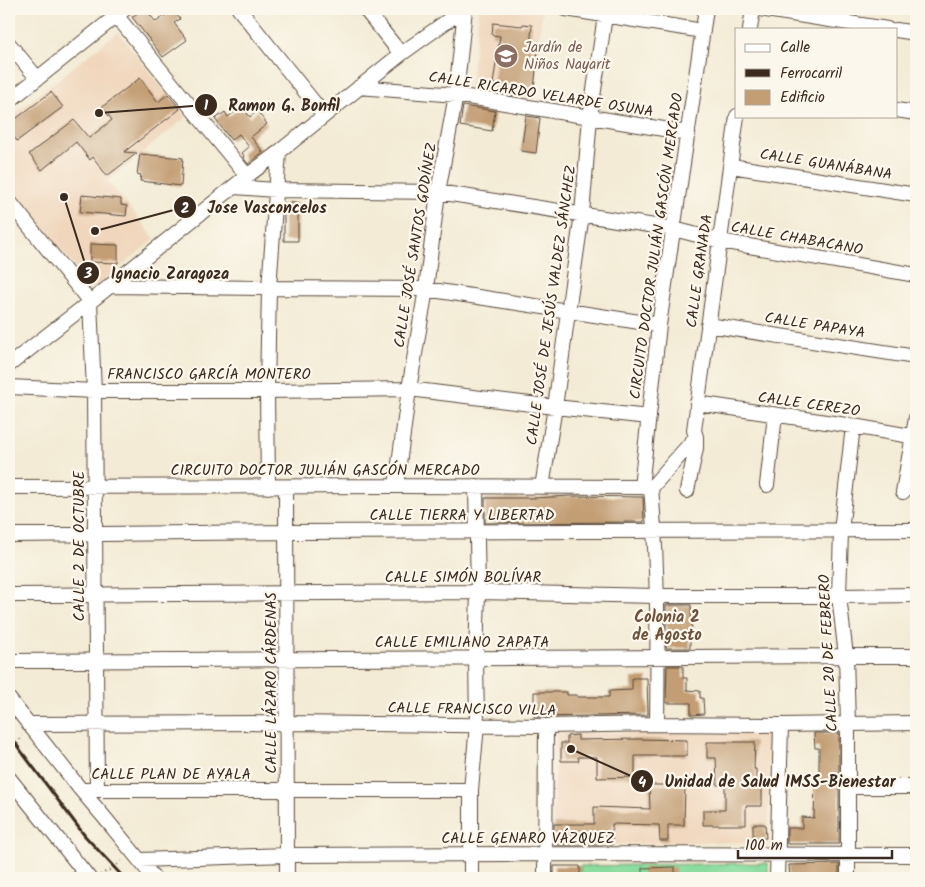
<svg xmlns="http://www.w3.org/2000/svg" width="925" height="887" font-family="Kalam,sans-serif">
	<rect width="100%" height="100%" fill="#fbf7ec"/>
	<filter id="ink" filterUnits="userSpaceOnUse"><feTurbulence type="fractalNoise" baseFrequency=".02" numOctaves="2"/><feDisplacementMap in="SourceGraphic" scale="10" xChannelSelector="R" yChannelSelector="G"/><feConvolveMatrix kernelMatrix="1 2 1 2 8 2 1 2 1" color-interpolation-filters="sRGB"/></filter>
	<filter id="wash" filterUnits="userSpaceOnUse"><feTurbulence type="fractalNoise" baseFrequency=".0096" numOctaves="4" result="noise"/><feDisplacementMap in="SourceGraphic" scale="20" xChannelSelector="R" yChannelSelector="G"/><feGaussianBlur stdDeviation="1.12" result="paint"/><feColorMatrix in="noise" values="0 0 0 0 0 0 0 0 0 0 0 0 0 0 0 0 0 1.4 0 .05"/><feComposite in="paint" operator="in"/></filter>
	<g filter="url(#wash)">
		<rect width="100%" height="100%" fill="#f3ebd5"/>
		<path fill="#f0d6bc" d="M 479,9 L 506,9 L 542,12 L 533,95 L 470,89 Z
			M 118,32 L 186,117 L 108,181 L 155,239 L 93,289 L 9,186 L 9,118 Z
			M 557,733 L 701,733 L 770,734 L 768,843 L 699,842 L 594,845 L 552,845 Z"/>
		<path fill="#8add9f" stroke="#62845e" d="M 768,863 L 768,878 L 580,878 L 580,866 Z"/>
		<g id="blocks">
			<path fill="#c39e75" d="M 143,9 L 145,9 L 156,22 L 173,10 L 180,19 L 174,23 L 187,40 L 163,57 L 132,17 Z
				M 493,23 L 522,26 L 523,24 L 532,25 L 530,49 L 538,50 L 534,89 L 493,84 L 500,36 L 492,35 Z
				M 140,78 L 158,102 L 168,94 L 180,109 L 124,152 L 137,153 L 107,176 L 93,157 L 90,160 L 76,142 L 42,170 L 29,154 L 74,120 L 89,138 L 112,120 L 102,107 Z
				M 51,92 L 63,107 L 17,141 L 9,130 L 9,124 Z
				M 242,106 L 250,117 L 257,111 L 267,124 L 251,137 L 263,152 L 248,164 L 243,157 L 244,156 L 242,153 L 249,147 L 239,134 L 231,140 L 215,119 L 225,112 L 228,117 Z
				M 463,106 L 495,111 L 492,131 L 460,126 Z
				M 526,116 L 540,118 L 536,153 L 521,151 Z
				M 140,154 L 183,158 L 181,186 L 140,181 L 141,175 L 137,174 Z
				M 82,195 L 121,199 L 121,205 L 127,206 L 126,216 L 80,212 Z
				M 284,203 L 298,203 L 298,241 L 284,241 Z
				M 90,244 L 118,245 L 118,263 L 90,262 Z
				M 571,496 L 643,497 L 644,522 L 485,523 L 485,498 L 533,498 Z
				M 666,605 L 691,605 L 692,636 L 690,637 L 690,648 L 666,648 Z
				M 667,666 L 683,666 L 683,678 L 687,678 L 687,690 L 700,691 L 700,698 L 703,698 L 704,714 L 691,715 L 691,703 L 666,703 Z
				M 632,678 L 647,678 L 648,715 L 534,717 L 534,692 L 567,692 L 567,695 L 577,695 L 577,697 L 609,697 L 609,691 L 632,690 Z
				M 814,733 L 839,733 L 839,844 L 787,844 L 787,828 L 802,828 L 802,817 L 814,818 L 815,781 L 819,781 L 819,748 L 815,748 Z
				M 578,735 L 578,740 L 638,739 L 687,740 L 687,756 L 635,756 L 635,777 L 597,778 L 597,757 L 578,757 L 579,761 L 561,761 L 561,743 L 567,743 L 567,736 Z
				M 707,742 L 755,742 L 754,769 L 756,769 L 756,789 L 762,788 L 762,806 L 746,806 L 746,825 L 703,825 L 703,810 L 725,810 L 725,785 L 717,785 L 716,758 L 707,758 Z
				M 649,785 L 685,785 L 684,825 L 668,825 L 668,841 L 660,841 L 659,825 L 612,824 L 612,845 L 554,845 L 554,824 L 594,824 L 594,807 L 650,809 Z
				M 753,824 L 765,824 L 766,838 L 753,839 Z
				M 839,864 L 839,878 L 790,878 L 789,865 Z
				M 554,866 L 580,866 L 580,878 L 554,878 Z
				M 675,867 L 675,877 L 642,878 L 642,868 Z"/>
		</g>
	</g>
	<g filter="url(#ink)">
		<use href="#blocks" fill-opacity="0" stroke="#574739" stroke-width="1"/>
		<g fill="none" stroke-linecap="round" stroke-linejoin="round">
			<defs>
				<path id="minor" d="M 111,9 L 247,176
					M 239,9 L 324,115
					M 365,9 L 401,54
					M 566,9 L 703,31
					M 760,9 L 887,29
					M 750,29 L 753,9
					M 896,30 L 916,33
					M 9,44 L 37,78
					M 359,87 L 456,95 L 688,133
					M 9,101 L 125,9
					M 896,110 L 916,113
					M 731,166 L 916,195
					M 234,187 L 275,190 L 438,192 L 674,229 L 720,241 L 916,275
					M 9,201 L 90,302 L 94,391 L 97,790
					M 109,286 L 269,288 L 426,289 L 659,325
					M 708,325 L 916,357
					M 9,365 L 90,302 L 247,176 L 279,152 L 401,54 L 464,9
					M 9,387 L 94,391 L 267,391 L 409,389 L 555,407 L 649,417
					M 697,403 L 853,426 L 916,437
					M 767,485 L 775,415
					M 396,486 L 409,389 L 426,289 L 438,192 L 456,95 L 465,9
					M 9,487 L 396,486 L 641,487 L 651,488
					M 268,487 L 267,391 L 269,288 L 279,152
					M 286,487 L 287,878
					M 542,487 L 555,407 L 568,312 L 582,214 L 590,117 L 606,9
					M 641,487 L 659,325 L 706,9
					M 651,488 L 696,437 L 694,430 L 737,116
					M 651,488 C 658,566 658,645 657,724
					M 687,491 L 696,448 L 696,437
					M 903,492 L 916,418
					M 9,535 L 287,532 L 916,530
					M 9,595 L 478,592 L 656,596 L 839,596 L 916,595
					M 9,661 L 846,656 L 916,656
					M 9,699 L 81,790 L 104,817 L 154,878
					M 28,724 L 287,723 L 546,726 L 657,724 L 781,725 L 916,723
					M 9,778 L 89,878
					M 848,787 L 916,787
					M 81,790 L 471,790
					M 140,860 L 287,855 L 545,854 L 916,855
					M 471,878 L 471,790 L 477,725 L 476,658 L 478,592 L 476,486
					M 545,878 L 546,726
					M 777,878 L 781,725
					M 848,878 L 848,724 L 846,656 L 839,596 L 841,531 L 853,426"/>
			</defs>
			<use href="#minor" stroke="#574739" stroke-width="16"/>
			<path stroke="#574739" stroke-width="2" stroke-dasharray="1 4" stroke-linecap="butt" d="M 9,749 L 17,745 L 22,735
				M 100,875 L 115,867 L 123,859"/>
			<use href="#minor" stroke="#fff" stroke-width="14"/>
			<path stroke="#3b2a1e" stroke-width="3" d="M 9,735 L 85,836 L 124,878"/>
		</g>
	</g>
	<defs>
		<symbol id="school-disc" viewBox="-11 -11 22 22"><circle r="9.5" fill="#8d6e63" stroke="#fbf7ec"/><path d="M0-5L7-2L0 1L-7-2ZM-4 1L0 2.5L4 1V4Q0 6-4 4Z" fill="#fff"/></symbol>
	</defs>
	<g fill-rule="evenodd">
		<use href="#school-disc" x="492" y="42" width="28" height="28"/>
	</g>
	<g text-anchor="middle" stroke-width="4.5" stroke-linejoin="round" paint-order="stroke">
		<g font-size="15" fill="#785e54" stroke="#fbf7ec" text-anchor="start">
			<text x="524" y="52">Jardín de<tspan x="524" dy="17">Niños Nayarit</tspan></text>
		</g>
		<g font-size="15" fill="#3b2a1e" stroke="#fbf7ec">
			<text transform="translate(541 94) rotate(9)" y="5">CALLE RICARDO VELARDE OSUNA</text>
			<text transform="translate(826 164) rotate(9)" y="5">CALLE GUANÁBANA</text>
			<text transform="translate(797 238) rotate(10)" y="5">CALLE CHABACANO</text>
			<text transform="translate(415 245) rotate(-81)" y="5">CALLE JOSÉ SANTOS GODÍNEZ</text>
			<text transform="translate(656 246) rotate(-82)" y="5">CIRCUITO DOCTOR JULIÁN GASCÓN MERCADO</text>
			<text transform="translate(699 271) rotate(-82)" y="5">CALLE GRANADA</text>
			<text transform="translate(551 305) rotate(-82)" y="5">CALLE JOSÉ DE JESÚS VALDEZ SÁNCHEZ</text>
			<text transform="translate(815 325) rotate(9)" y="5">CALLE PAPAYA</text>
			<text x="209" y="379">FRANCISCO GARCÍA MONTERO</text>
			<text transform="translate(809 404) rotate(8)" y="5">CALLE CEREZO</text>
			<text x="325" y="475">CIRCUITO DOCTOR JULIÁN GASCÓN MERCADO</text>
			<text x="462" y="520">CALLE TIERRA Y LIBERTAD</text>
			<text transform="translate(79 546) rotate(-90)" y="5">CALLE 2 DE OCTUBRE</text>
			<text x="463" y="582">CALLE SIMÓN BOLÍVAR</text>
			<text x="462" y="647">CALLE EMILIANO ZAPATA</text>
			<text transform="translate(828 653) rotate(-93)" y="5">CALLE 20 DE FEBRERO</text>
			<text transform="translate(271 683) rotate(-90)" y="5">CALLE LÁZARO CÁRDENAS</text>
			<text transform="translate(472 709) rotate(1)" y="5">CALLE FRANCISCO VILLA</text>
			<text x="171" y="779">CALLE PLAN DE AYALA</text>
			<text x="528" y="843">CALLE GENARO VÁZQUEZ</text>
		</g>
		<g font-size="16" font-weight="bold" fill="#6b533c" stroke="#fbf7ec">
			<text x="667" y="622">Colonia 2<tspan x="667" dy="18">de Agosto</tspan></text>
		</g>
	</g>
	<path fill="none" stroke="#3b2a1e" stroke-width="2" d="M99 113L206 105M95 231L185 207M64 197L88 273M571 749L642 781"/>
	<g fill="#3b2a1e" stroke="#fbf7ec" stroke-width="2">
		<circle cx="99" cy="113" r="5"/>
		<circle cx="95" cy="231" r="5"/>
		<circle cx="64" cy="197" r="5"/>
		<circle cx="571" cy="749" r="5"/>
		<circle cx="206" cy="105" r="12"/>
		<circle cx="185" cy="207" r="12"/>
		<circle cx="88" cy="273" r="12"/>
		<circle cx="642" cy="781" r="12"/>
	</g>
	<g font-size="15" text-anchor="middle" font-weight="bold" fill="#fff">
		<text x="206" y="110">1</text>
		<text x="185" y="213">2</text>
		<text x="88" y="278">3</text>
		<text x="642" y="787">4</text>
	</g>
	<g font-size="16" text-anchor="middle" font-weight="bold" fill="#3b2a1e" stroke="#fbf7ec" stroke-width="4.5" stroke-linejoin="round" paint-order="stroke">
		<text x="284" y="111">Ramon G. Bonfil</text>
		<text x="267" y="213">Jose Vasconcelos</text>
		<text x="170" y="279">Ignacio Zaragoza</text>
		<text x="780" y="787">Unidad de Salud IMSS-Bienestar</text>
	</g>
	<rect width="925" height="887" fill="none" stroke="#fbf7ec" stroke-width="30"/>
	<rect x="735" y="28" width="162" height="90" fill="#fbf7ec" stroke="#aea59a"/>
	<rect x="745" y="44" width="25" height="8" fill="#ffffff" stroke="#aea59a"/>
	<text x="780" y="52" font-size="15" fill="#3b2a1e">Calle</text>
	<rect x="745" y="69" width="25" height="8" fill="#3b2a1e" stroke="#aea59a"/>
	<text x="780" y="78" font-size="15" fill="#3b2a1e">Ferrocarril</text>
	<rect x="745" y="90" width="25" height="15" fill="#c39e75" stroke="#aea59a"/>
	<text x="780" y="102" font-size="15" fill="#3b2a1e">Edificio</text>
	<path d="M738 850v8h154v-8" fill="none" stroke="#3b2a1e" stroke-width="2.5"/>
	<text x="745" y="850" font-size="15" fill="#3b2a1e" stroke="#fbf7ec" stroke-width="4" paint-order="stroke">100 m</text>
</svg>
